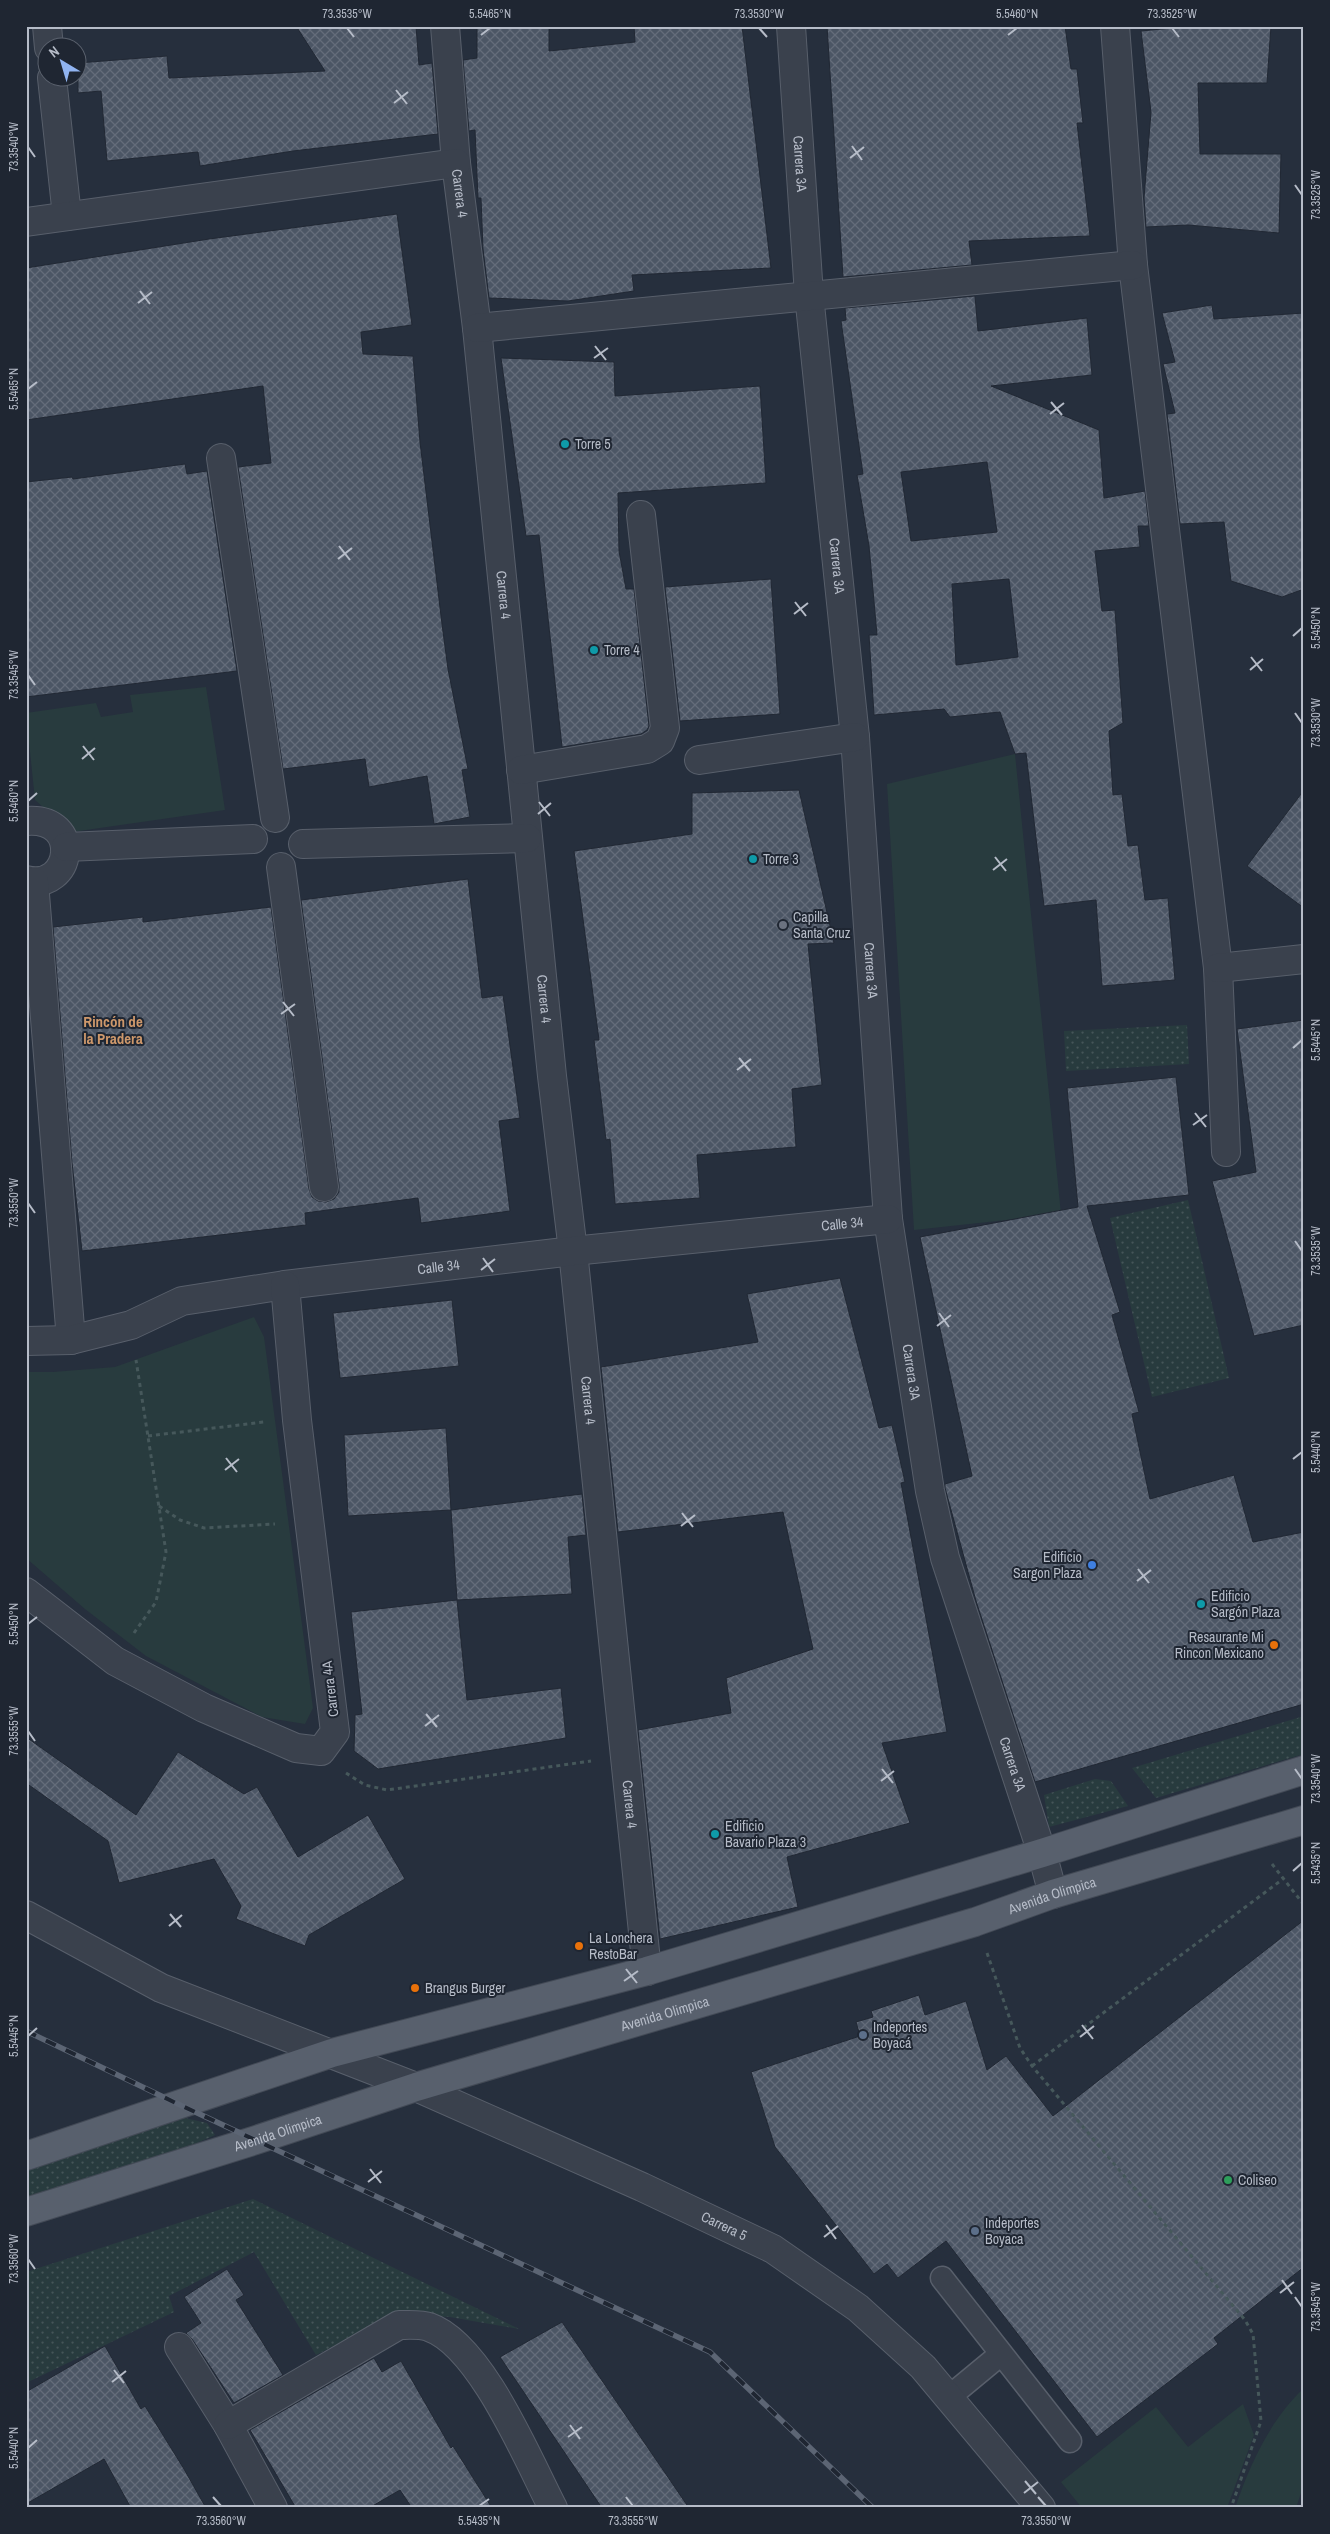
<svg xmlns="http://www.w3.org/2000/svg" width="1330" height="2534" font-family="'Archivo Narrow',sans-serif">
	<defs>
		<pattern id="grass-dots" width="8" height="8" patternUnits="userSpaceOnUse" patternTransform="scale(1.25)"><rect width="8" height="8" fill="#283b3e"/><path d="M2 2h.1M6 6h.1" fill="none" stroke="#455558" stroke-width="1.8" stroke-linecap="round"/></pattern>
		<pattern id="building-cross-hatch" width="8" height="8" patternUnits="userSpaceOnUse" patternTransform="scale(1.25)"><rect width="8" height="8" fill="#4c5665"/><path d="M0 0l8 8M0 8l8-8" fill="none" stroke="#646c7a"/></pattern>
	</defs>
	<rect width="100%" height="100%" fill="#262f3d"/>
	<path fill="url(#grass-dots)" d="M 1187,1025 L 1189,1064 L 1066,1071 L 1064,1031 Z
		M 1188,1200 L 1229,1378 L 1152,1397 L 1110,1218 Z
		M 1304,1716 L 1304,1754 L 1156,1798 L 1132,1768 Z
		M 1095,1779 L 1111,1781 L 1128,1806 L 1049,1827 L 1044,1795 Z
		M 185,2118 L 207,2123 L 215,2135 L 184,2149 L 26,2200 L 26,2170 Z
		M 253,2199 L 519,2329 L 450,2317 L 398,2314 L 316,2355 L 254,2252 L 169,2296 L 174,2312 L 26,2383 L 26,2272 Z"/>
	<path fill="#283b3e" d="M 206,687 L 225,810 L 72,832 L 35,800 L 26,713 L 96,703 L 101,717 L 133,712 L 130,695 Z
		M 1015,754 L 1061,1214 L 914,1230 L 887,784 Z
		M 254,1317 L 264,1337 L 313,1708 L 305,1724 L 262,1717 L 146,1656 L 85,1609 L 26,1558 L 26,1372 L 53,1372 L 115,1367 Z
		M 1304,2388 L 1304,2484 L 1296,2508 L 1235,2508 C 1250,2464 1270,2420 1304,2388 Z
		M 1243,2404 L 1254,2435 L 1227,2508 L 1082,2508 L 1061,2482 L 1156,2407 L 1188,2447 Z"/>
	<path fill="url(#building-cross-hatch)" stroke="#212834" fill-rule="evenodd" d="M 296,26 L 416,26 L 419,65 L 432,63 L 438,134 L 293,151 L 200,166 L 198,152 L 107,161 L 101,91 L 78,93 L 78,63 L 167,56 L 169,78 L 325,71 Z
		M 477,26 L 549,26 L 549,51 L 635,42 L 634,26 L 742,26 L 771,268 L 632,275 L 634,291 L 568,301 L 489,298 L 483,249 L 481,198 L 478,198 L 475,130 L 469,131 L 463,60 L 477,58 Z
		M 827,26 L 1065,26 L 1071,69 L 1077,69 L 1083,123 L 1077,123 L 1090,236 L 969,241 L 972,265 L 843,277 Z
		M 1192,26 L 1271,26 L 1267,83 L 1198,83 L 1200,154 L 1281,154 L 1279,233 L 1188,225 L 1146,227 L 1144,198 L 1151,112 L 1141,31 Z
		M 397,214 L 412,325 L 361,332 L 363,354 L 413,356 L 420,442 L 442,624 L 448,669 L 468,769 L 462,770 L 470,817 L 434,824 L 427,776 L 369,787 L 365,759 L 283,769 L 238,467 L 271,463 L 263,386 L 26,420 L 26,268 L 209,239 Z
		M 975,296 L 978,331 L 1087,318 L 1092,375 L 991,386 L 1099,430 L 1104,498 L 1145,491 L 1149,526 L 1138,526 L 1140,547 L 1095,551 L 1102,611 L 1115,610 L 1123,723 L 1109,731 L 1113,795 L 1122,794 L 1128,846 L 1138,845 L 1145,900 L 1168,898 L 1175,980 L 1102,986 L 1096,900 L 1044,906 L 1026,753 L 1015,754 L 1000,712 L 950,717 L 944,709 L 874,715 L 869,635 L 877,635 L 869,546 L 857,475 L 863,474 L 841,321 L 846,320 L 845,308 ZM 987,462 L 997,532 L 911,541 L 901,472 ZM 1009,579 L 1018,657 L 956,665 L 952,584 Z
		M 1212,305 L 1214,319 L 1304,313 L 1304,589 L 1282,597 L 1231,581 L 1224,522 L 1180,524 L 1167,414 L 1175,413 L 1163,364 L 1175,362 L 1162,313 Z
		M 501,358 L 614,362 L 615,396 L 760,386 L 766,483 L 618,493 L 619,551 L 626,589 L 634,589 L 649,726 L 647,730 L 641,734 L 562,747 L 539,535 L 526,536 Z
		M 185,464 L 187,474 L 207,471 L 237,671 L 26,697 L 26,482 L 72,477 L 73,479 Z
		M 771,579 L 780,714 L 680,721 L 665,587 Z
		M 799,790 L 834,943 L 808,944 L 822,1085 L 792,1089 L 796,1147 L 697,1155 L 700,1198 L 615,1204 L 610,1139 L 606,1140 L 594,1040 L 599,1040 L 574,851 L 692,834 L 692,793 Z
		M 1304,790 L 1304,908 L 1247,866 Z
		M 468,879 L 482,998 L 503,995 L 520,1118 L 499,1121 L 510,1211 L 421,1223 L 418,1198 L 305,1213 L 306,1225 L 82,1251 L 72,1163 L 53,927 L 143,917 L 143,922 L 271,907 L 309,1189 L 312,1197 L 318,1201 L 326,1202 L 334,1199 L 339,1192 L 339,1185 L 301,900 Z
		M 1304,1020 L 1304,1325 L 1254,1336 L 1212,1181 L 1256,1172 L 1237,1029 Z
		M 1176,1077 L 1189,1195 L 1087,1206 L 1120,1312 L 1112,1315 L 1139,1412 L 1132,1414 L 1150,1499 L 1234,1475 L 1253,1542 L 1304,1532 L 1304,1704 L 1035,1782 L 976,1601 L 945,1488 L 945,1484 L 972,1476 L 920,1237 L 1078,1207 L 1067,1088 Z
		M 840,1278 L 879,1428 L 892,1425 L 905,1482 L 901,1483 L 947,1732 L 882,1743 L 910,1823 L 787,1857 L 798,1907 L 660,1939 L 638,1730 L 731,1713 L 726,1678 L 813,1649 L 783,1512 L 618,1532 L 601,1367 L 758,1342 L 747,1294 Z
		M 452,1300 L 459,1366 L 340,1378 L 333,1313 Z
		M 446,1428 L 451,1510 L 348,1516 L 344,1435 Z
		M 582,1494 L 586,1535 L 568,1537 L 572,1594 L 457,1600 L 451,1510 Z
		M 457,1600 L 467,1700 L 561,1688 L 566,1738 L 378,1769 L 354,1751 L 355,1715 L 362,1714 L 351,1612 Z
		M 26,1737 L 136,1815 L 178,1752 L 244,1794 L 257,1787 L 298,1857 L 368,1815 L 405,1879 L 309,1935 L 305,1946 L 236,1919 L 241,1906 L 214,1859 L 119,1883 L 108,1841 L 26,1783 Z
		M 1304,1920 L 1304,2267 L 1214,2338 L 1218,2344 L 1097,2437 L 946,2241 L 898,2278 L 887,2264 L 874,2274 L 775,2147 L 751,2072 L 860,2036 L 856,2022 L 873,2017 L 871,2011 L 919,1995 L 925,2015 L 966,2001 L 987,2070 L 1006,2056 L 1053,2116 Z
		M 227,2269 L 244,2295 L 236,2300 L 283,2375 L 234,2403 L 192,2339 L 186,2333 L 201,2323 L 184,2297 Z
		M 562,2322 L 689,2508 L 602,2508 L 500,2357 Z
		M 105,2346 L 141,2409 L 145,2406 L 184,2469 L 206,2508 L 131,2508 L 104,2459 L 26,2504 L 26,2392 Z
		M 374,2358 L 382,2372 L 401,2361 L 451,2448 L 453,2446 L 492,2508 L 412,2508 L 400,2490 L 369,2508 L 296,2508 L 250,2430 Z"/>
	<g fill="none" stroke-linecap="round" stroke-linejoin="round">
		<defs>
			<path id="lane" d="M 942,2278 L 1070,2441
				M 949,2397 L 1001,2354"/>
			<g id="street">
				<path d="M 47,26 L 49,48"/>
				<path id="s1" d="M 445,26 L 456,163 L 477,328 L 552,1076 L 573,1251 L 647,1971"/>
				<path id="s2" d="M 791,26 L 809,295 L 855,737 L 888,1219 L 930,1491 L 945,1558 L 1042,1853 L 1053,1894"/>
				<path d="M 1115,26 L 1133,265 L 1218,968 L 1226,1152"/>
				<path d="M 52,78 L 67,216"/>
				<path d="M 26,222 L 456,163"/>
				<path d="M 477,328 L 1133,265"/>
				<path d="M 221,458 L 275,818"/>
				<path d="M 699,760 L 855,737"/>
				<path d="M 521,770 L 647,749 L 660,741 L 665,728 L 641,515"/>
				<path d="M 26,821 C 84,816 72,892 26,880"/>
				<path d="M 303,844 L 527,838"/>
				<path d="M 66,847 L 253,839"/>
				<path d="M 281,867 L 324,1187"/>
				<path d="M 34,882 L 71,1340"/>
				<path d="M 1218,968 L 1304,959"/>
				<path id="s3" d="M 26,1341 L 71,1340 L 131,1325 L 182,1301 L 285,1285 L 573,1251 L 888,1219"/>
				<path d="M 26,1592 L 115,1661 L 204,1708 L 296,1748 L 321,1751 L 335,1732 L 297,1420 L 285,1285"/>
				<path id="s4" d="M 26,1915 L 161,1988 L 416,2087 L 642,2187 L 773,2249 L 858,2308 L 923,2367 L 1041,2508"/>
				<path d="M 179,2347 L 228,2425 L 273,2508"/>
				<path d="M 228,2425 L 399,2325 C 408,2325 421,2324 429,2327 C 481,2345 528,2460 553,2508"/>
			</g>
			<g id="primary">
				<path d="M 26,2156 L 332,2053 L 647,1971 L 1042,1853 L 1304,1770"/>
				<path id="s5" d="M 26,2212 L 256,2140 L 416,2087 L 975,1922 L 1053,1894 L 1304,1820"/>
			</g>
		</defs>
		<use href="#lane" stroke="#585f6b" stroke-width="25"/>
		<use href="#street" stroke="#585f6b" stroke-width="30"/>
		<use href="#primary" stroke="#434a56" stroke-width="30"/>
		<path stroke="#46585b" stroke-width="3" stroke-dasharray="4 4" stroke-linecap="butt" d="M 148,1436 L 264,1422
			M 159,1506 L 180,1520 L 204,1528 L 275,1524
			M 134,1633 L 156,1602 L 166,1552 L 136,1360
			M 346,1773 L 365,1785 L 387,1790 L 591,1761
			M 1272,1864 L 1304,1905
			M 987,1953 L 1020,2048 L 1032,2066 L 1245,2320 L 1253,2334 L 1261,2421 L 1231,2508
			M 1032,2066 L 1283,1879"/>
		<use href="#lane" stroke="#3a414d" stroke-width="22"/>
		<use href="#street" stroke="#3a414d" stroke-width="28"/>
		<use href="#primary" stroke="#58606d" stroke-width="28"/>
		<defs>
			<path id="rail" d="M 26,2031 L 178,2104 L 710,2352 L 873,2508"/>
		</defs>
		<use href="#rail" stroke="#5c6574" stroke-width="5.5"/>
		<use href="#rail" stroke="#1f2632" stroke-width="4" stroke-dasharray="11" stroke-linecap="butt"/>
	</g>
	<path fill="none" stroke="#b6bcc8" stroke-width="2" d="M 347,28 L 354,37M 759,28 L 767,37M 1172,28 L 1179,37M 481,35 L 490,28M 1008,35 L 1017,28M 396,90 L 407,104M 394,103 L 408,92M 852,146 L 862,160M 28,147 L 35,157M 850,158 L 864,147M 1295,185 L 1302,195M 140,291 L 150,304M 138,303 L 152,292M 595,346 L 606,360M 594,358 L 608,348M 28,389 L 37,382M 1051,402 L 1062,415M 1050,414 L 1064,403M 339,546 L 350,560M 338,559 L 352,548M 795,602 L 806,616M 794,614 L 808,603M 1293,636 L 1302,628M 1251,657 L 1262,671M 1250,670 L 1263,659M 28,675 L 35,685M 1295,713 L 1302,723M 83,746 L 94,760M 82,759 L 95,748M 28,801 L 37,793M 539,802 L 550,816M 538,814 L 551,803M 995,857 L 1006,871M 993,870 L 1007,859M 283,1002 L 294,1016M 281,1014 L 295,1004M 1293,1048 L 1302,1040M 739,1058 L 750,1071M 737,1070 L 751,1059M 1195,1113 L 1206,1127M 1193,1125 L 1207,1115M 28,1203 L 35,1213M 1295,1241 L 1302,1251M 483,1258 L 493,1272M 481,1270 L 495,1259M 939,1313 L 949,1327M 937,1326 L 951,1315M 226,1458 L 237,1472M 1293,1459 L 1302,1452M 225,1470 L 239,1459M 682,1513 L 693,1527M 681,1526 L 695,1515M 1138,1569 L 1149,1583M 1137,1581 L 1151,1570M 28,1624 L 37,1617M 426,1714 L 437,1727M 425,1726 L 439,1715M 28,1731 L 35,1741M 882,1769 L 893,1783M 1295,1769 L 1302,1779M 881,1781 L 894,1771M 1293,1871 L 1302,1863M 170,1914 L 181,1927M 169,1926 L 182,1915M 626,1969 L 637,1983M 624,1981 L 638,1971M 1082,2025 L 1093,2039M 28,2036 L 37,2028M 1080,2037 L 1094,2026M 370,2169 L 381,2183M 368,2182 L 382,2171M 826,2225 L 836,2239M 824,2237 L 838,2226M 28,2259 L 35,2269M 1282,2280 L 1292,2294M 1280,2293 L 1294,2282M 1295,2297 L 1302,2307M 114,2370 L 124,2383M 112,2382 L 126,2371M 570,2425 L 580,2439M 568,2437 L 582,2427M 28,2448 L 37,2440M 1025,2481 L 1036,2494M 1024,2493 L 1038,2482M 213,2497 L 221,2506M 626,2497 L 633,2506M 1038,2497 L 1046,2506M 479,2506 L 489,2499"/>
	<g fill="#0f9aa8" stroke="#1f2632" stroke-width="2">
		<circle cx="565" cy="444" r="5"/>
		<circle cx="594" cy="650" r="5"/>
		<circle cx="753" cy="859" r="5"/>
		<circle cx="1201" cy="1604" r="5"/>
		<circle cx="715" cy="1834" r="5"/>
	</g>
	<circle fill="#6b7280" stroke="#1f2632" stroke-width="2" cx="783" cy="925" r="5"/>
	<circle fill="#3f7fe0" stroke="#1f2632" stroke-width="2" cx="1092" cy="1565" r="5"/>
	<g fill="#e8710a" stroke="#1f2632" stroke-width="2">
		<circle cx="1274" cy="1645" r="5"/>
		<circle cx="579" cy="1946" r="5"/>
		<circle cx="415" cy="1988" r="5"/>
	</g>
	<g fill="#5c6f8a" stroke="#1f2632" stroke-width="2">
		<circle cx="863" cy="2035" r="5"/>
		<circle cx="975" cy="2231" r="5"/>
	</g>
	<circle fill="#2e9e5b" stroke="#1f2632" stroke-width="2" cx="1228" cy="2180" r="5"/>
	<g text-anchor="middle" stroke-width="4" stroke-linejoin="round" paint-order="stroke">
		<g font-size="14" fill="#b6bcc8" stroke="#1f2632">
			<text dy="5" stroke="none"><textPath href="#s2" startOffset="138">Carrera 3A</textPath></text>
			<text dy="5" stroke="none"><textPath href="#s1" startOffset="168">Carrera 4</textPath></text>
			<text dy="5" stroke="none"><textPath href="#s2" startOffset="542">Carrera 3A</textPath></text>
			<text dy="5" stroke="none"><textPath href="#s1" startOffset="572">Carrera 4</textPath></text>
			<text dy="5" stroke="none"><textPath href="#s2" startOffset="948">Carrera 3A</textPath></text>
			<text dy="5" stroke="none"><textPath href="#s1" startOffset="978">Carrera 4</textPath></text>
			<text dy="5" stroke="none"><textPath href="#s3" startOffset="828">Calle 34</textPath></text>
			<text dy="5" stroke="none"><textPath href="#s3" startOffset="422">Calle 34</textPath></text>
			<text dy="5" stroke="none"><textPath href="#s2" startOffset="1352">Carrera 3A</textPath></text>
			<text dy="5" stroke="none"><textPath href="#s1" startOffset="1382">Carrera 4</textPath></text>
			<text transform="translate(330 1689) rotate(-97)" y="5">Carrera 4A</text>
			<text dy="5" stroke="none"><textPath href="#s2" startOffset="1758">Carrera 3A</textPath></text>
			<text dy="5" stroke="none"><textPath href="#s1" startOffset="1788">Carrera 4</textPath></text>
			<text dy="5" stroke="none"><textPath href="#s5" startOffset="1074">Avenida Olimpica</textPath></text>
			<text dy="5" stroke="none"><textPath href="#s5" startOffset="669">Avenida Olimpica</textPath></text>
			<text dy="5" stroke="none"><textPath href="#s5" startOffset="264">Avenida Olimpica</textPath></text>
			<text dy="5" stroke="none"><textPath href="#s4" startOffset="765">Carrera 5</textPath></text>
		</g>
		<g font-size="14" fill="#b6bcc8" stroke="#1f2632" text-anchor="start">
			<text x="575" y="449">Torre 5</text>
			<text x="604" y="655">Torre 4</text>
			<text x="763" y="864">Torre 3</text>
			<text x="793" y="922">Capilla<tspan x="793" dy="16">Santa Cruz</tspan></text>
			<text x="1082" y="1562" text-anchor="end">Edificio<tspan x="1082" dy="16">Sargon Plaza</tspan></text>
			<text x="1211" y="1601">Edificio<tspan x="1211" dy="16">Sargón Plaza</tspan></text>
			<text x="1264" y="1642" text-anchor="end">Resaurante Mi<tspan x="1264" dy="16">Rincon Mexicano</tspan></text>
			<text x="725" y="1831">Edificio<tspan x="725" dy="16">Bavario Plaza 3</tspan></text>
			<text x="589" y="1943">La Lonchera<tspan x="589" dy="16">RestoBar</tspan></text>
			<text x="425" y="1993">Brangus Burger</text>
			<text x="873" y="2032">Indeportes<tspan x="873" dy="16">Boyacá</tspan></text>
			<text x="1238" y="2185">Coliseo</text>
			<text x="985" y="2228">Indeportes<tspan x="985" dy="16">Boyaca</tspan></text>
		</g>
		<g font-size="15" font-weight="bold" fill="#ce986b" stroke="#1f2632">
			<text x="113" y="1027">Rincón de<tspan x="113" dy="17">la Pradera</tspan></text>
		</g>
	</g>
	<rect width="1330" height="2534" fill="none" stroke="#1f2632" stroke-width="55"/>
	<g transform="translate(62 62) rotate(322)"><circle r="24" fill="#1f2632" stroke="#5b626e"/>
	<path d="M0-4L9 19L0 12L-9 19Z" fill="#91b4f1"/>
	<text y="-8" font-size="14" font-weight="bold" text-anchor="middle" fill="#b6bcc8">N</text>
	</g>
	<rect x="28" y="28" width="1274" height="2478" fill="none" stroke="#b6bcc8" stroke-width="2"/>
	<g font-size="12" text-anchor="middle" fill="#b6bcc8">
		<text x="347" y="18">73.3535°W</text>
		<text x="490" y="18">5.5465°N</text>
		<text x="759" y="18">73.3530°W</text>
		<text x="1017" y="18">5.5460°N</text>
		<text x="1172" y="18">73.3525°W</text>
		<text transform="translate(14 147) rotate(-90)" y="4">73.3540°W</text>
		<text transform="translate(1316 195) rotate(-90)" y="4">73.3525°W</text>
		<text transform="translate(14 389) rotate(-90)" y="4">5.5465°N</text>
		<text transform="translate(1316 628) rotate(-90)" y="4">5.5450°N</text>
		<text transform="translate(14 675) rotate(-90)" y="4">73.3545°W</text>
		<text transform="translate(1316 723) rotate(-90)" y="4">73.3530°W</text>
		<text transform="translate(14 801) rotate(-90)" y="4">5.5460°N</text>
		<text transform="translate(1316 1040) rotate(-90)" y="4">5.5445°N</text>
		<text transform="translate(14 1203) rotate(-90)" y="4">73.3550°W</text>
		<text transform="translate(1316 1251) rotate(-90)" y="4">73.3535°W</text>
		<text transform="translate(1316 1452) rotate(-90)" y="4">5.5440°N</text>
		<text transform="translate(14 1624) rotate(-90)" y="4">5.5450°N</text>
		<text transform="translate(14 1731) rotate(-90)" y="4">73.3555°W</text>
		<text transform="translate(1316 1779) rotate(-90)" y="4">73.3540°W</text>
		<text transform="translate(1316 1863) rotate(-90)" y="4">5.5435°N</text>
		<text transform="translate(14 2036) rotate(-90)" y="4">5.5445°N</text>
		<text transform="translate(14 2259) rotate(-90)" y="4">73.3560°W</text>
		<text transform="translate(1316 2307) rotate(-90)" y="4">73.3545°W</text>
		<text transform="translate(14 2448) rotate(-90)" y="4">5.5440°N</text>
		<text x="221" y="2525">73.3560°W</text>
		<text x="479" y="2525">5.5435°N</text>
		<text x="633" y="2525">73.3555°W</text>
		<text x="1046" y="2525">73.3550°W</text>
	</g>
</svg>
